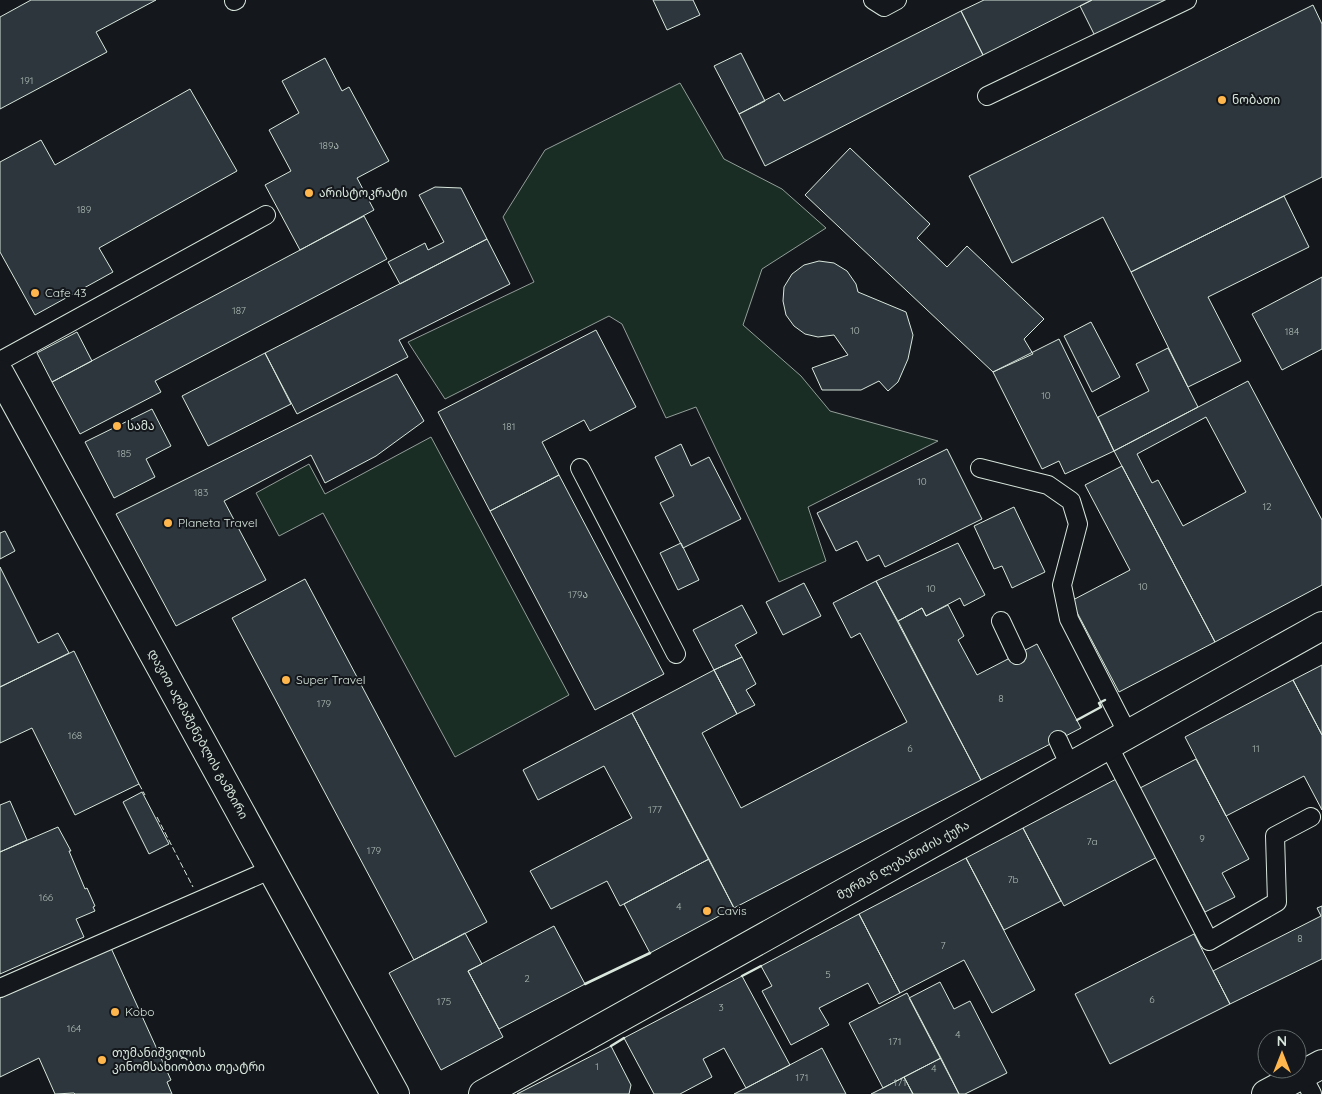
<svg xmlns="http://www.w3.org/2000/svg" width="1322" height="1094" font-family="Quicksand,'Noto Sans Georgian',sans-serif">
	<rect width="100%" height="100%" fill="#14181c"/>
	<path fill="#1a2d24" stroke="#939e99" d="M 680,83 L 724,159 L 782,189 L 826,228 L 762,269 L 743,325 L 801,376 L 830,411 L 938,441 L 808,507 L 826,561 L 779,582 L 696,407 L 666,418 L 622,324 L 609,316 L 445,399 L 408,342 L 534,282 L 503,217 L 545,150 Z
		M 431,437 L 569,695 L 455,757 L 323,513 L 279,536 L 256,493 L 309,464 L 325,494 Z"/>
	<path fill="#2c363c" stroke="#d8e6dc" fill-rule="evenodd" d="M 31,0 L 156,0 L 96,32 L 107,52 L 0,109 L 0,17 Z
		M 653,0 L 693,0 L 700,15 L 667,30 Z
		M 984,0 L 1092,0 L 983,55 L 961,11 Z
		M 1092,0 L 1170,0 L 1096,38 L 1080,6 Z
		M 1313,5 L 1322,24 L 1322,177 L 1131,272 L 1103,217 L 1012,263 L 969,176 Z
		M 961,11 L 983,55 L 765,166 L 739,114 L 779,93 L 784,101 Z
		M 741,53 L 765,101 L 739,114 L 714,66 Z
		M 325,58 L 342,91 L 349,87 L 389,161 L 357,178 L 374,210 L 300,250 L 265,185 L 291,171 L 269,130 L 299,113 L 282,81 Z
		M 190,89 L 237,171 L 99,248 L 113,272 L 35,315 L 0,252 L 0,162 L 41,140 L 55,165 Z
		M 850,148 L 930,224 L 917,238 L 947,267 L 967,246 L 1044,319 L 1024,339 L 1033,354 L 993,372 L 805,195 Z
		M 435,187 L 461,188 L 487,239 L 400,284 L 388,262 L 425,243 L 428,250 L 444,242 L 419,195 Z
		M 1284,196 L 1309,247 L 1208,297 L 1241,361 L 1188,387 L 1131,272 Z
		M 364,216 L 387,259 L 155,381 L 161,392 L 80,434 L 52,382 Z
		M 487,239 L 510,284 L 399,340 L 408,357 L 297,414 L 265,353 Z
		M 819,261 L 834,263 L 847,271 L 856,284 L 858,292 L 906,312 L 913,335 L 908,359 L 898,382 L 888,391 L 879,381 L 861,390 L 822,390 L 812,368 L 848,355 L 834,335 L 818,337 L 805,334 L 794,326 L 786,315 L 783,301 L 784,287 L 792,274 L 804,265 Z
		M 1322,277 L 1322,349 L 1282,370 L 1252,314 Z
		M 1091,322 L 1120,377 L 1092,392 L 1064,336 Z
		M 596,330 L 636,407 L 590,431 L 584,420 L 542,442 L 559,475 L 490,511 L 438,412 Z
		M 77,332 L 92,361 L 52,382 L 37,353 Z
		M 1059,339 L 1114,451 L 1065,474 L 1059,461 L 1042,469 L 993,372 Z
		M 1168,348 L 1198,407 L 1114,451 L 1098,417 L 1149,391 L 1136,364 Z
		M 265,353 L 291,404 L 208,446 L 182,396 Z
		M 397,374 L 424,421 L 376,456 L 325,483 L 311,455 L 224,501 L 266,580 L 176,626 L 116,514 Z
		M 1248,381 L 1322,520 L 1322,585 L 1215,642 L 1114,451 ZM 1206,417 L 1246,492 L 1183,526 L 1158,480 L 1152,483 L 1137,454 Z
		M 152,409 L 171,446 L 146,459 L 155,477 L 114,498 L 85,442 Z
		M 681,444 L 691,466 L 709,457 L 741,519 L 683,548 L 660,503 L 674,496 L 655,457 Z
		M 947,449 L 982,519 L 885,567 L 879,555 L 867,561 L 857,541 L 836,551 L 817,513 Z
		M 1122,466 L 1215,642 L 1119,692 L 1071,601 L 1130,570 L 1085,485 Z
		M 559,475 L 664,674 L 595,710 L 490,511 Z
		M 1014,507 L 1045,572 L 1012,588 L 1002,566 L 994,569 L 974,526 Z
		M 5,531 L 15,551 L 0,559 L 0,533 Z
		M 681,543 L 699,580 L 678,590 L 660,553 Z
		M 958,543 L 985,595 L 964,606 L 960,598 L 926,616 L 922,608 L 898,621 L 876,581 Z
		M 0,567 L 38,643 L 58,633 L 69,653 L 0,687 Z
		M 305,579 L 487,922 L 414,960 L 232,618 Z
		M 876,581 L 981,780 L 734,908 L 632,713 L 714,670 L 737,714 L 702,733 L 741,808 L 907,722 L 860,633 L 851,638 L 833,603 Z
		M 804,583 L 821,616 L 783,635 L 766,602 Z
		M 742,605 L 757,633 L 735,645 L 742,657 L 714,670 L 693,630 Z
		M 948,605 L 964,636 L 958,640 L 977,675 L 1037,644 L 1081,728 L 981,780 L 898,621 L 922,608 L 926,616 Z
		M 74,651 L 139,784 L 75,815 L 32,728 L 0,743 L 0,687 Z
		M 742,657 L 756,684 L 746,690 L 755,705 L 737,714 L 714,670 Z
		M 1322,665 L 1322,735 L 1293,680 Z
		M 1293,680 L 1322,735 L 1322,810 L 1304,776 L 1226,816 L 1185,737 Z
		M 632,713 L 709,859 L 620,906 L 607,881 L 551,909 L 530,871 L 632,818 L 604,766 L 538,800 L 523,770 Z
		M 1196,759 L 1249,859 L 1222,873 L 1235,897 L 1205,912 L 1140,788 Z
		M 1120,777 L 1161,855 L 1064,906 L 1023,828 Z
		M 142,792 L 169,844 L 149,854 L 123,802 Z
		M 10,801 L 27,840 L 0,852 L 0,805 Z
		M 58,827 L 71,851 L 69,851 L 85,889 L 87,888 L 95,906 L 93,907 L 95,911 L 76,919 L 84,937 L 0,974 L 0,852 Z
		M 1023,828 L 1061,901 L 1004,930 L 966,858 Z
		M 966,858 L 1035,990 L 992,1013 L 964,960 L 900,993 L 859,914 Z
		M 709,859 L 734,908 L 650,953 L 624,904 Z
		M 1322,906 L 1322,959 L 1230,1004 L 1213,971 L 1321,916 L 1317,908 Z
		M 859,914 L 900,993 L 879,1004 L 868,983 L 819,1008 L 829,1025 L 791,1045 L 762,991 L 772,986 L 761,966 Z
		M 554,926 L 585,984 L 499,1029 L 468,971 Z
		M 465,933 L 482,964 L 468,971 L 503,1037 L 441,1070 L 389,973 Z
		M 1194,934 L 1230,1004 L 1110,1064 L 1075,994 Z
		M 111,948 L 171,1080 L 167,1082 L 172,1094 L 75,1094 L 74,1093 L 55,1094 L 39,1058 L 0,1077 L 0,998 Z
		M 742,976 L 790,1065 L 746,1088 L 724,1048 L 703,1059 L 712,1077 L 680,1094 L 654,1094 L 624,1038 Z
		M 940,982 L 954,1009 L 970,1001 L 1007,1073 L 965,1094 L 959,1094 L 909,998 Z
		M 907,993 L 941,1058 L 883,1088 L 849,1023 Z
		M 611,1046 L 631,1085 L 629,1094 L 517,1094 Z
		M 822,1048 L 846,1094 L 734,1094 L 746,1088 Z
		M 941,1058 L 959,1094 L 913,1094 L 904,1077 Z
		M 904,1077 L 913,1094 L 871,1094 L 883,1088 Z"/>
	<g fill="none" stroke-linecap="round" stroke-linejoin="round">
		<defs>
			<path id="service" d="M 873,0 L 884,7 L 897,0
				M 234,1 L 236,0
				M 987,96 L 1187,0
				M 0,361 L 266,215
				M 580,468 L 676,654
				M 980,468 L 1048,485 L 1071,501 L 1078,524 L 1062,585 L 1069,619 L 1128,734
				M 1001,621 L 1017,655
				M 1058,740 L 1070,766
				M 1108,745 L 1209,941 L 1277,902 L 1275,836 L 1311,817
				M 0,988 L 272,869
				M 1302,1075 L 1312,1094"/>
			<path id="minor" d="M 483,1094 L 1322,626"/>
			<path id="secondary" d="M 0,374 L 395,1094"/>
			<path id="primary" d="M 1266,1094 L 1322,1064"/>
		</defs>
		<use href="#service" stroke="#d8e6dc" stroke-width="20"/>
		<use href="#minor" stroke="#d8e6dc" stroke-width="30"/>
		<use href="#secondary" stroke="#d8e6dc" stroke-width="30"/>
		<use href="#primary" stroke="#d8e6dc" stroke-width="30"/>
		<use href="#service" stroke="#14181c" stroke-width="18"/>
		<use href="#minor" stroke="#14181c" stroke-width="28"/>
		<use href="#secondary" stroke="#14181c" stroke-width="28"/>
		<use href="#primary" stroke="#14181c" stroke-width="28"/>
		<path stroke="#d8e6dc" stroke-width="1" stroke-dasharray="6 2.5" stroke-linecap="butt" d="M 139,784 L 145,795
			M 157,817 L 193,887"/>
		<path stroke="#d8e6dc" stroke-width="2.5" d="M 1077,720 L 1101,707 L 1099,703 L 1105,700
			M 742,976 L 761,966
			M 585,984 L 650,953
			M 611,1046 L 624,1038"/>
	</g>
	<g fill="#ffb74d" stroke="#14181c" stroke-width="2">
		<circle cx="1222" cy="100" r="5"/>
		<circle cx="309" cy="193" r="5"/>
		<circle cx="35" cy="293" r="5"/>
		<circle cx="117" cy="426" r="5"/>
		<circle cx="168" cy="523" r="5"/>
		<circle cx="286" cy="680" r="5"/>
		<circle cx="707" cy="911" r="5"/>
		<circle cx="115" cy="1012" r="5"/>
		<circle cx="102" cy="1060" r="5"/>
	</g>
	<g text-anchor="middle" stroke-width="4" stroke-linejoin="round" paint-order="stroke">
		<g font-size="10" fill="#adbab4">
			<text x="27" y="84">191</text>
			<text x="329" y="149">189ა</text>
			<text x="84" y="213">189</text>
			<text x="239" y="314">187</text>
			<text x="855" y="334">10</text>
			<text x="1292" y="335">184</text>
			<text x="1046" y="399">10</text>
			<text x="509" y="430">181</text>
			<text x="124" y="457">185</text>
			<text x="922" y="485">10</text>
			<text x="201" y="496">183</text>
			<text x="1267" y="510">12</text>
			<text x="1143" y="590">10</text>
			<text x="931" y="592">10</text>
			<text x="578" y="598">179ა</text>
			<text x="1001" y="702">8</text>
			<text x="324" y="707">179</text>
			<text x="75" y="739">168</text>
			<text x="910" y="752">6</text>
			<text x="1256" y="752">11</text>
			<text x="655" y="813">177</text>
			<text x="1202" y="842">9</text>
			<text x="1092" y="845">7a</text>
			<text x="374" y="854">179</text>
			<text x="1013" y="883">7b</text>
			<text x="46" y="901">166</text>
			<text x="679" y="910">4</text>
			<text x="1300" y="942">8</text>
			<text x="943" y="949">7</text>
			<text x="828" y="978">5</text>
			<text x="527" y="982">2</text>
			<text x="1152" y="1003">6</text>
			<text x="444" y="1005">175</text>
			<text x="721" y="1011">3</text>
			<text x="74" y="1032">164</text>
			<text x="958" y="1038">4</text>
			<text x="895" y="1045">171</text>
			<text x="597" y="1070">1</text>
			<text x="934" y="1072">4</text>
			<text x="802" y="1081">171</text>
			<text x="900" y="1086">171</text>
		</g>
		<g font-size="12" fill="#d8e6dc" stroke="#14181c" text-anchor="start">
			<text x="1232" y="104">ნობათი</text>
			<text x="319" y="197">არისტოკრატი</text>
			<text x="45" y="297">Cafe 43</text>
			<text x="127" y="430">სამა</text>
			<text x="178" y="527">Planeta Travel</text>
			<text x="296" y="684">Super Travel</text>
			<text x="717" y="915">Cavis</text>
			<text x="125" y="1016">Kobo</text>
			<text x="112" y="1057">თუმანიშვილის<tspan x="112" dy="14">კინომსახიობთა თეატრი</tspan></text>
		</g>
		<g font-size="12" fill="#d8e6dc" stroke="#14181c">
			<text transform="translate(198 734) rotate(61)" y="4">დავით აღმაშენებლის გამზირი</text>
			<text transform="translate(903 860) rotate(-29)" y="4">მურმან ლებანიძის ქუჩა</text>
		</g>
	</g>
	<g transform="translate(1282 1054)"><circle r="24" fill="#14181c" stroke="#626a69"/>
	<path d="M0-4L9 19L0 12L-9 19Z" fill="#ffb74d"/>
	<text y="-8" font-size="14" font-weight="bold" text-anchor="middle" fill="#d8e6dc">N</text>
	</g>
</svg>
